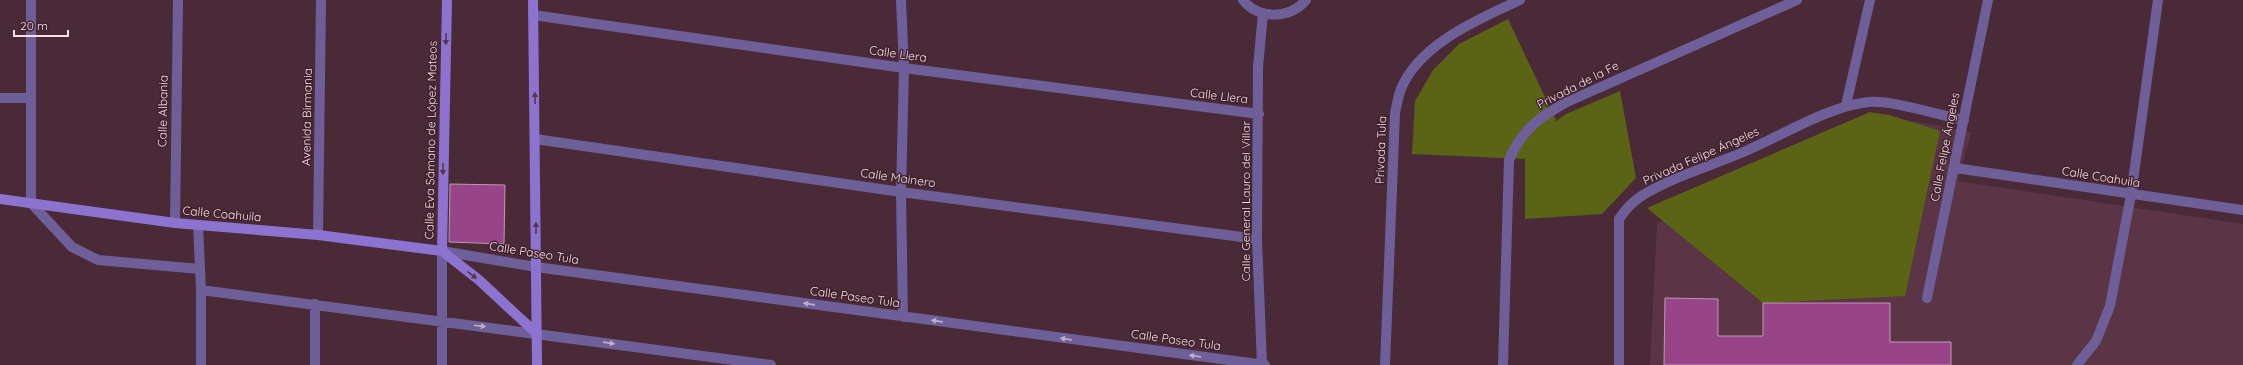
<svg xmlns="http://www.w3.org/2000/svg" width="2243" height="365" font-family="Quicksand,sans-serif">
	<rect width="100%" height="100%" fill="#4b2a38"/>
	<path fill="#5b3545" d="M 1879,115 L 1971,132 L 1958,181 L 2243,224 L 2243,365 L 1650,365 L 1657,223 Z"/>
	<path fill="#5b6315" d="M 1508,19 L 1556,120 L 1555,122 L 1566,114 L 1620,91 L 1636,178 L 1602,214 L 1525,219 L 1525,159 L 1412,154 L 1415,101 L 1433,70 L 1459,44 Z
		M 1870,112 L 1889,115 L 1940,131 L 1905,296 L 1763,303 L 1647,208 Z"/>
	<path fill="#984489" stroke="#bc9ab3" d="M 450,184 L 505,185 L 504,244 L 449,242 Z
		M 1665,298 L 1718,299 L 1718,336 L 1763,336 L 1763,303 L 1890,303 L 1890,342 L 1951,342 L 1951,365 L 1664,365 Z"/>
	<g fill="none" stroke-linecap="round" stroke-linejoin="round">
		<path stroke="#6e5f99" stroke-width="10" d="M 31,0 L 31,203 L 72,247 L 98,260 L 200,269
			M 901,0 L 904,68 L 901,192 L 903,317
			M 1243,0 C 1259,20 1290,19 1306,0
			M 533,15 L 904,68 L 1259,114
			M 0,98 L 31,98
			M 1846,105 L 1870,0
			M 535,139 L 901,192 L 1257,239
			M 1955,168 L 2243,210
			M 175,223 L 178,0
			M 198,225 L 201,290 L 201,365
			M 318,235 L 321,0
			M 201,290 L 771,365
			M 1927,298 L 1988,0
			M 315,365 L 315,304
			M 442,365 L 442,251 L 536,267 L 1265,365
			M 1262,365 L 1257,239 L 1258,67 L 1263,13
			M 1385,365 L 1395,113 C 1397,105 1398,96 1401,89 C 1419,44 1479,19 1520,0
			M 1503,365 L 1509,160 C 1521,131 1539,117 1567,102 L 1797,0
			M 1619,365 L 1619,219 C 1625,210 1631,203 1640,197 C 1673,176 1712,166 1748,150 C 1785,134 1829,106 1869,102 C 1892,100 1939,115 1964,120
			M 2077,365 L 2096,341 L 2110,306 L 2131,195 L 2158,0"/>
		<path stroke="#8d73d0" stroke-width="10" d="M 533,0 L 537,365
			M 0,199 L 175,223 L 318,235 L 442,251
			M 442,251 L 447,0
			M 442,251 L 479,280 L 536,333"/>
	</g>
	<defs><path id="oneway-solid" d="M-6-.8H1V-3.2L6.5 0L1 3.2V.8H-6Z"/></defs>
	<g fill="#533656">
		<use href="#oneway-solid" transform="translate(446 39) rotate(91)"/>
		<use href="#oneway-solid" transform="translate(535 98) rotate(-91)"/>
		<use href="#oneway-solid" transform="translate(443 169) rotate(91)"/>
		<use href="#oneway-solid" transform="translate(536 228) rotate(-90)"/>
		<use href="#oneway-solid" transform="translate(472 275) rotate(38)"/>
	</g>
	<g fill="#c0adc8">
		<use href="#oneway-solid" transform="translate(809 304) rotate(-172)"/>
		<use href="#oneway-solid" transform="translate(937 321) rotate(-172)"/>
		<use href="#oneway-solid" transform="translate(480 326) rotate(7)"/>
		<use href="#oneway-solid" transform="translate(1066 339) rotate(-172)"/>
		<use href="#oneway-solid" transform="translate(609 343) rotate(8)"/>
		<use href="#oneway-solid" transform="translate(1195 356) rotate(-172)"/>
	</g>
	<g text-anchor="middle" stroke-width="3" stroke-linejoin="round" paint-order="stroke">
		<g font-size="12" fill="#f7e1e8" stroke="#40212d">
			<text transform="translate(898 54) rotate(8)" y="4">Calle Llera</text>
			<text transform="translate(1578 85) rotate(-27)" y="4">Privada de la Fe</text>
			<text transform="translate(1219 96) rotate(7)" y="4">Calle Llera</text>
			<text transform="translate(163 111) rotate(-89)" y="4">Calle Albania</text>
			<text transform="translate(307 117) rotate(-89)" y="4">Avenida Birmania</text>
			<text transform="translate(431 140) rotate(-89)" y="4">Calle Eva Sámano de López Mateos</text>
			<text transform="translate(1945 147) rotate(-79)" y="4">Calle Felipe Ángeles</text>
			<text transform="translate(1381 150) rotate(-88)" y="4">Privada Tula</text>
			<text transform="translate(1701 156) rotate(-24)" y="4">Privada Felipe Ángeles</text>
			<text transform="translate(2101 177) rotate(9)" y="4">Calle Coahuila</text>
			<text transform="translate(898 178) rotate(8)" y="4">Calle Mainero</text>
			<text transform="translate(1246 201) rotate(-90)" y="4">Calle General Lauro del Villar</text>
			<text transform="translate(222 214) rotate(5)" y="4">Calle Coahuila</text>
			<text transform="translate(534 253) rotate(9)" y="4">Calle Paseo Tula</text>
			<text transform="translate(855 297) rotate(8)" y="4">Calle Paseo Tula</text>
			<text transform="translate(1176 340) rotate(8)" y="4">Calle Paseo Tula</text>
		</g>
	</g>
	<path d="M14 30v6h54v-6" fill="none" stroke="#f7e1e8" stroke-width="2"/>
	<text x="20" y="30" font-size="12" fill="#f7e1e8" stroke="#40212d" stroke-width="3" paint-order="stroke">20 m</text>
</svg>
